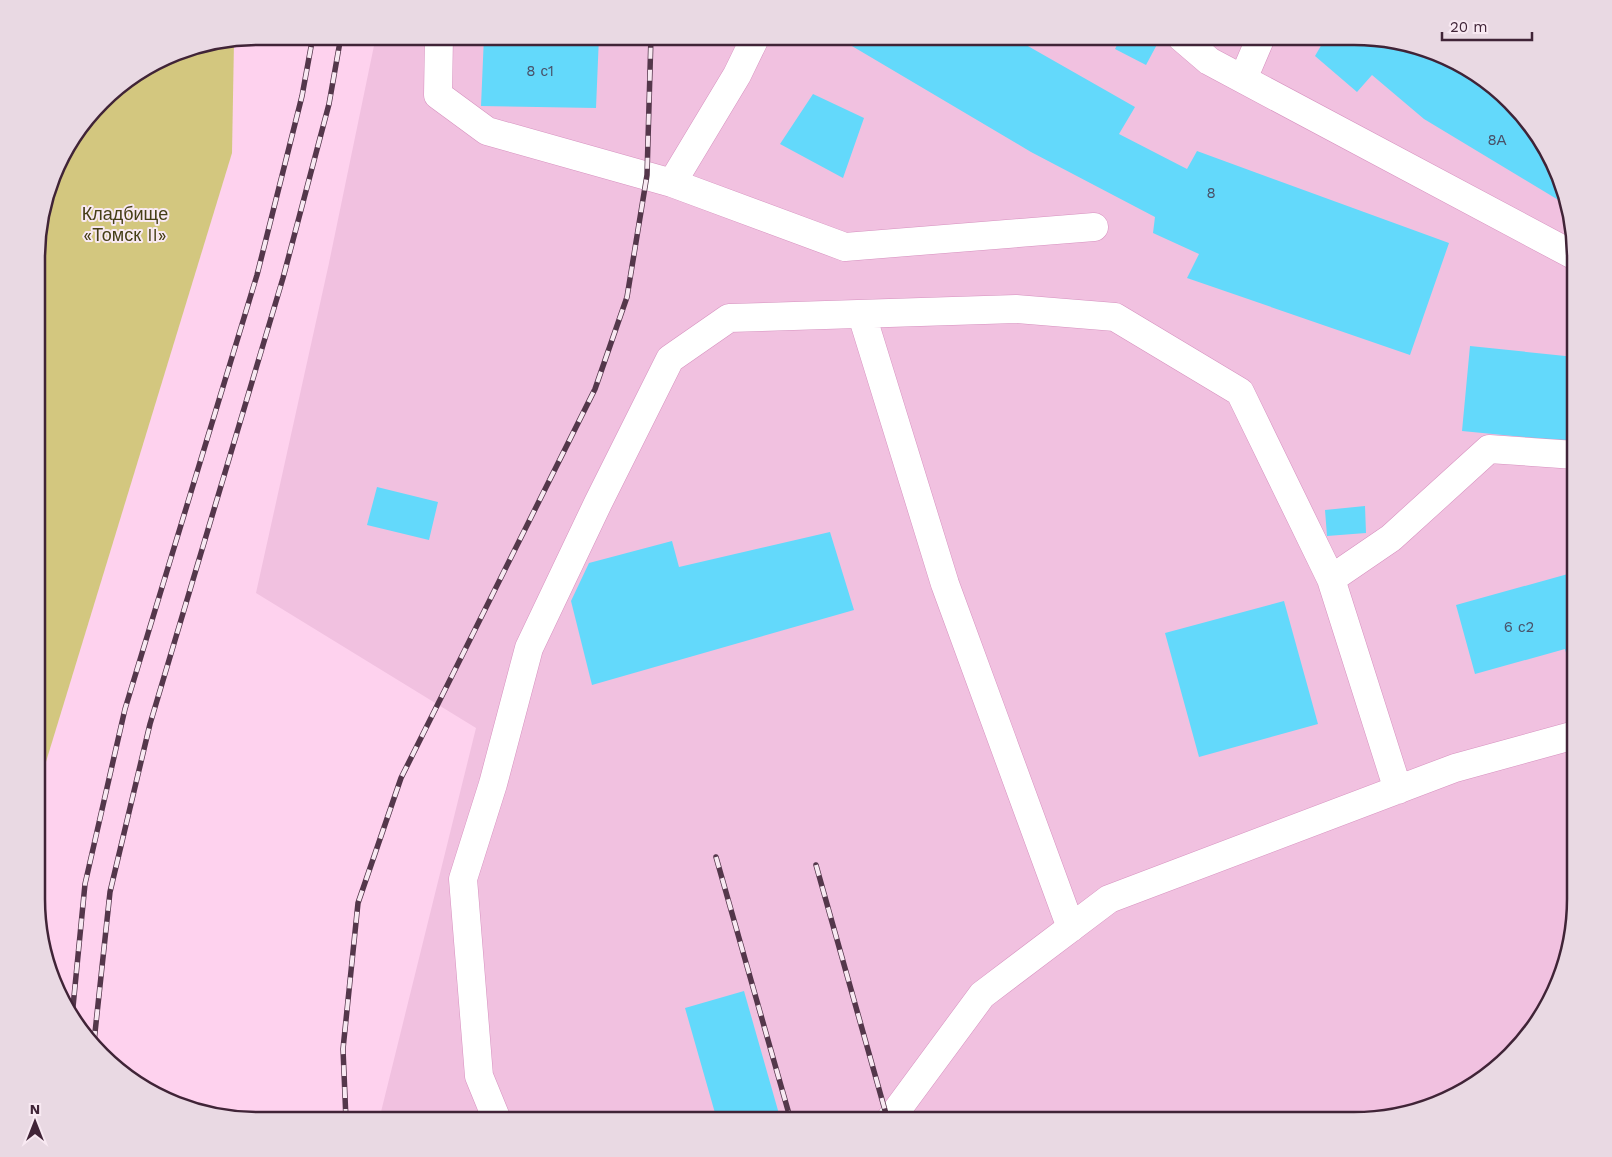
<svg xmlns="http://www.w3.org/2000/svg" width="1612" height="1157" font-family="'Work Sans',sans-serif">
	<rect width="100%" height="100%" fill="#fed2ee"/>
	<path fill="#f1c1e0" d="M 376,36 L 1368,37 L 1425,48 L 1489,82 L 1553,160 L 1575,244 L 1575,913 L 1564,970 L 1530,1034 L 1452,1098 L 1354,1121 L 379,1120 L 476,728 L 256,593 L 329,263 Z"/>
	<path fill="#d3c77f" d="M 234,41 L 232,153 L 38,788 L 38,230 L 59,160 L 112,92 L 174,53 Z"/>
	<path fill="#63d9fb" d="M 484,36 L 599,36 L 596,108 L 481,106 Z
		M 835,36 L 1012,37 L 1135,107 L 1119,134 L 1187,169 L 1197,151 L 1449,243 L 1410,355 L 1187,278 L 1199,254 L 1153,233 L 1155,217 L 1031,152 Z
		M 1121,37 L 1161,37 L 1146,65 L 1115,49 Z
		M 1326,37 L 1368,37 L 1425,48 L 1489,82 L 1553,160 L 1565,204 L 1424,119 L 1372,75 L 1357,92 L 1315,56 Z
		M 813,94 L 864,118 L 843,178 L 780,144 Z
		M 1470,346 L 1575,357 L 1575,442 L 1462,431 Z
		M 377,487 L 438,502 L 429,540 L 367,525 Z
		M 1365,506 L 1366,533 L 1327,536 L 1325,510 Z
		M 830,532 L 854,610 L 592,685 L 571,601 L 589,563 L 672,541 L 679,567 Z
		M 1575,572 L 1575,683 L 1565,649 L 1475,674 L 1456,605 Z
		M 1284,601 L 1318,724 L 1199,757 L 1165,633 Z
		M 1575,793 L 1575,817 L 1569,794 Z
		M 744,991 L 781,1121 L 717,1120 L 685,1008 Z"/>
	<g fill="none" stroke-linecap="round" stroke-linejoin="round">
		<defs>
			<path id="minor" d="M 439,36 L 438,95 L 487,131 L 672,183 L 845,247 L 1094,227
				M 1181,37 L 1209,61 L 1575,256
				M 1243,79 L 1261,37
				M 672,183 L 737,75 L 756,36
				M 862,315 L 945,584 L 1071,928
				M 1331,579 L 1391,538 L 1489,449 L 1575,455
				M 497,1120 L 479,1076 L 463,879 L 493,784 L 529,648 L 598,503 L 670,359 L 729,318 L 1016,309 L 1115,317 L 1240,392 L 1331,579 L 1398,790
				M 889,1121 L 982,995 L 1109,899 L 1455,768 L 1575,735"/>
		</defs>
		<use href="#minor" stroke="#d691bf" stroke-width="29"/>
		<use href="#minor" stroke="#fff" stroke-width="28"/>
		<defs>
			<path id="rail" d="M 716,857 L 791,1121
				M 816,865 L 888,1121
				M 72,1017 L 85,884 L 125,709 L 257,275 L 302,96 L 313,36
				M 94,1042 L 110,892 L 150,724 L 283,278 L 329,104 L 341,36
				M 346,1120 L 343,1049 L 358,903 L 401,778 L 595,389 L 627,297 L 647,175 L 651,36"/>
		</defs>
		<use href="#rail" stroke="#54374b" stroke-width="5.5"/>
		<use href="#rail" stroke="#f8e9f2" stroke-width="4" stroke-dasharray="11" stroke-linecap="butt"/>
	</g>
	<g text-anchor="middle" stroke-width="4" stroke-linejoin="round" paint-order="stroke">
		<g font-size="15" fill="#495168">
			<text x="540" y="76">8 с1</text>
			<text x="1497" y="145">8А</text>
			<text x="1211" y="198">8</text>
			<text x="1519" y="632">6 с2</text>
		</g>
		<g font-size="18" fill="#453e16" stroke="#f8e9f2">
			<text x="125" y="220">Кладбище<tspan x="125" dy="21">«Томск II»</tspan></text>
		</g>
	</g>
	<path d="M0 0H1612V1157H0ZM258 45H1354A213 213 0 0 1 1567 258V899A213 213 0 0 1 1354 1112H258A213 213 0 0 1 45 899V258A213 213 0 0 1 258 45Z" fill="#e9d9e3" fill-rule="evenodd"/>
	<path fill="none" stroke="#402437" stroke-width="2.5" d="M258 45H1354A213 213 0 0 1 1567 258V899A213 213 0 0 1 1354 1112H258A213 213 0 0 1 45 899V258A213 213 0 0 1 258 45Z"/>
	<g transform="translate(35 1122)" stroke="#f8e9f2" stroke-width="4" paint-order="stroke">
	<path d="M0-4L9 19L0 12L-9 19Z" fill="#402437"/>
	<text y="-8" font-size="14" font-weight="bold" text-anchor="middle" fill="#402437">N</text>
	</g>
	<path d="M1442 32v8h90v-8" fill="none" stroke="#402437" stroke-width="2.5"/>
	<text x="1450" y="32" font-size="15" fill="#402437" stroke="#f8e9f2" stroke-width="4" paint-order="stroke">20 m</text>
</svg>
